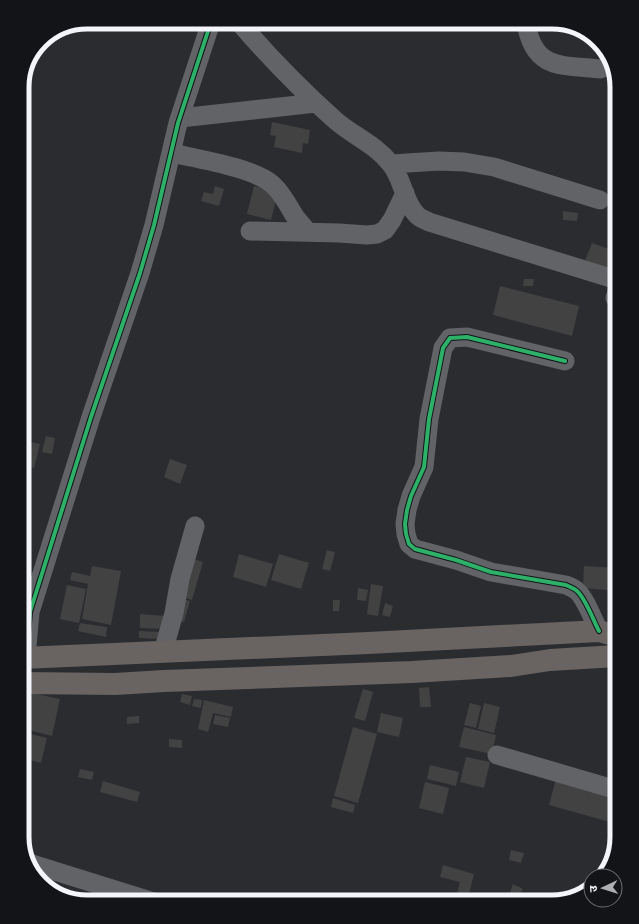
<svg xmlns="http://www.w3.org/2000/svg" width="639" height="924" font-family="Mulish,'Noto Sans Devanagari',sans-serif">
	<rect width="100%" height="100%" fill="#2a2c30"/>
	<path fill="#424243" d="M 272,122 L 310,130 L 308,144 L 303,143 L 302,153 L 274,147 L 276,136 L 270,135 Z
		M 215,186 L 224,189 L 219,206 L 201,201 L 204,192 L 213,194 Z
		M 254,186 L 278,192 L 271,220 L 247,214 Z
		M 563,211 L 578,213 L 577,221 L 563,220 Z
		M 592,243 L 617,252 L 610,270 L 585,261 Z
		M 524,279 L 534,279 L 533,286 L 523,286 Z
		M 500,286 L 579,306 L 572,336 L 493,315 Z
		M 46,436 L 55,438 L 52,454 L 42,452 Z
		M 22,440 L 40,444 L 34,468 L 22,466 Z
		M 170,459 L 187,465 L 180,484 L 164,477 Z
		M 327,550 L 335,552 L 330,571 L 322,569 Z
		M 239,554 L 273,564 L 266,587 L 233,577 Z
		M 279,554 L 309,563 L 301,589 L 271,580 Z
		M 193,559 L 203,562 L 192,600 L 182,597 Z
		M 92,566 L 121,571 L 111,625 L 82,619 L 88,584 L 70,580 L 72,572 L 90,576 Z
		M 584,566 L 617,568 L 617,591 L 583,588 Z
		M 371,584 L 383,586 L 378,616 L 367,614 Z
		M 67,585 L 86,589 L 79,623 L 60,619 Z
		M 358,588 L 368,590 L 366,601 L 357,600 Z
		M 183,599 L 190,601 L 184,622 L 176,620 Z
		M 333,600 L 340,600 L 339,611 L 333,611 Z
		M 385,603 L 393,606 L 390,617 L 382,615 Z
		M 140,614 L 165,616 L 165,629 L 140,628 Z
		M 80,623 L 107,627 L 106,637 L 78,631 Z
		M 139,631 L 163,632 L 162,639 L 139,638 Z
		M 429,687 L 431,707 L 420,707 L 419,688 Z
		M 363,689 L 373,692 L 365,721 L 354,718 Z
		M 32,693 L 60,699 L 52,736 L 24,729 Z
		M 182,694 L 192,696 L 190,705 L 180,702 Z
		M 194,699 L 202,700 L 201,708 L 192,706 Z
		M 204,700 L 233,707 L 231,717 L 213,713 L 208,732 L 198,729 Z
		M 470,703 L 481,706 L 476,728 L 464,725 Z
		M 484,703 L 500,707 L 494,733 L 478,729 Z
		M 611,710 L 617,711 L 617,725 L 609,723 Z
		M 381,713 L 403,718 L 399,737 L 377,732 Z
		M 215,715 L 230,718 L 228,727 L 213,724 Z
		M 139,716 L 139,723 L 127,724 L 127,717 Z
		M 353,727 L 377,734 L 358,803 L 334,796 Z
		M 464,727 L 496,735 L 492,754 L 459,747 Z
		M 22,732 L 47,738 L 41,763 L 22,758 Z
		M 169,739 L 182,740 L 182,748 L 169,747 Z
		M 466,757 L 490,762 L 484,788 L 460,782 Z
		M 430,765 L 459,772 L 456,786 L 427,779 Z
		M 80,769 L 94,772 L 92,780 L 78,777 Z
		M 556,779 L 617,796 L 617,824 L 549,805 Z
		M 103,781 L 140,792 L 137,802 L 100,792 Z
		M 425,782 L 449,788 L 443,814 L 419,808 Z
		M 333,798 L 355,805 L 353,813 L 331,807 Z
		M 511,850 L 524,853 L 521,863 L 509,860 Z
		M 443,865 L 474,874 L 467,902 L 455,902 L 460,882 L 440,877 Z
		M 513,884 L 523,889 L 518,899 L 509,895 Z"/>
	<g fill="none" stroke-linecap="round" stroke-linejoin="round">
		<path stroke="#626366" stroke-width="19" d="M 239,22 C 269,57 301,90 335,120 C 353,136 375,144 390,163 C 403,178 403,200 416,214 C 419,218 425,220 429,222 L 617,280
			M 526,22 C 533,70 561,65 601,69
			M 180,118 L 316,103
			M 172,153 C 198,159 255,168 273,185 C 282,193 288,205 294,215 C 298,221 303,226 308,232
			M 391,164 L 439,161 L 464,162 L 494,167 L 600,200
			M 250,231 L 339,233 L 367,235 L 377,234 L 385,230 L 392,220 L 405,193
			M 615,298 L 617,291
			M 565,361 L 467,337 L 450,338 L 443,348 L 429,419 L 424,467 L 411,496 L 407,510 L 405,524 L 406,534 L 409,544 L 415,549 L 456,560 L 491,572 L 566,585 C 570,587 574,588 577,591 C 586,599 593,620 599,631
			M 163,652 L 174,613 L 180,579 L 195,526
			M 26,658 L 30,612 L 91,417 L 140,273 L 154,225 L 178,123 L 211,22
			M 497,755 L 617,790
			M 29,863 L 154,902"/>
		<path stroke="#696362" stroke-width="22" d="M 22,658 L 368,643 L 599,631 L 617,636
			M 22,683 L 115,684 L 164,681 L 412,672 L 511,666 L 550,660 L 617,656"/>
		<defs>
			<path id="cycleway" d="M 565,361 L 467,337 L 450,338 L 443,348 L 429,419 L 424,467 L 411,496 L 407,510 L 405,524 L 406,534 L 409,544 L 415,549 L 456,560 L 491,572 L 566,585 C 570,587 574,588 577,591 C 586,599 593,620 599,631
				M 26,658 L 30,612 L 91,417 L 140,273 L 154,225 L 178,123 L 211,22"/>
		</defs>
		<use href="#cycleway" stroke="#121417" stroke-width="6"/>
		<use href="#cycleway" stroke="#2db169" stroke-width="4"/>
	</g>
	<path d="M0 0H639V924H0ZM87 29H552A58 58 0 0 1 610 87V837A58 58 0 0 1 552 895H87A58 58 0 0 1 29 837V87A58 58 0 0 1 87 29Z" fill="#121417" fill-rule="evenodd"/>
	<path fill="none" stroke="#f3f5fa" stroke-width="5" d="M87 29H552A58 58 0 0 1 610 87V837A58 58 0 0 1 552 895H87A58 58 0 0 1 29 837V87A58 58 0 0 1 87 29Z"/>
	<g transform="translate(603 888) rotate(266)"><circle r="19" fill="#121417" stroke="#6c6e72"/>
	<path d="M0-3L7 15L0 10L-7 15Z" fill="#adafb3"/>
	<text y="-6" font-size="11" font-weight="bold" text-anchor="middle" fill="#f3f5fa">उ</text>
	</g>
</svg>
